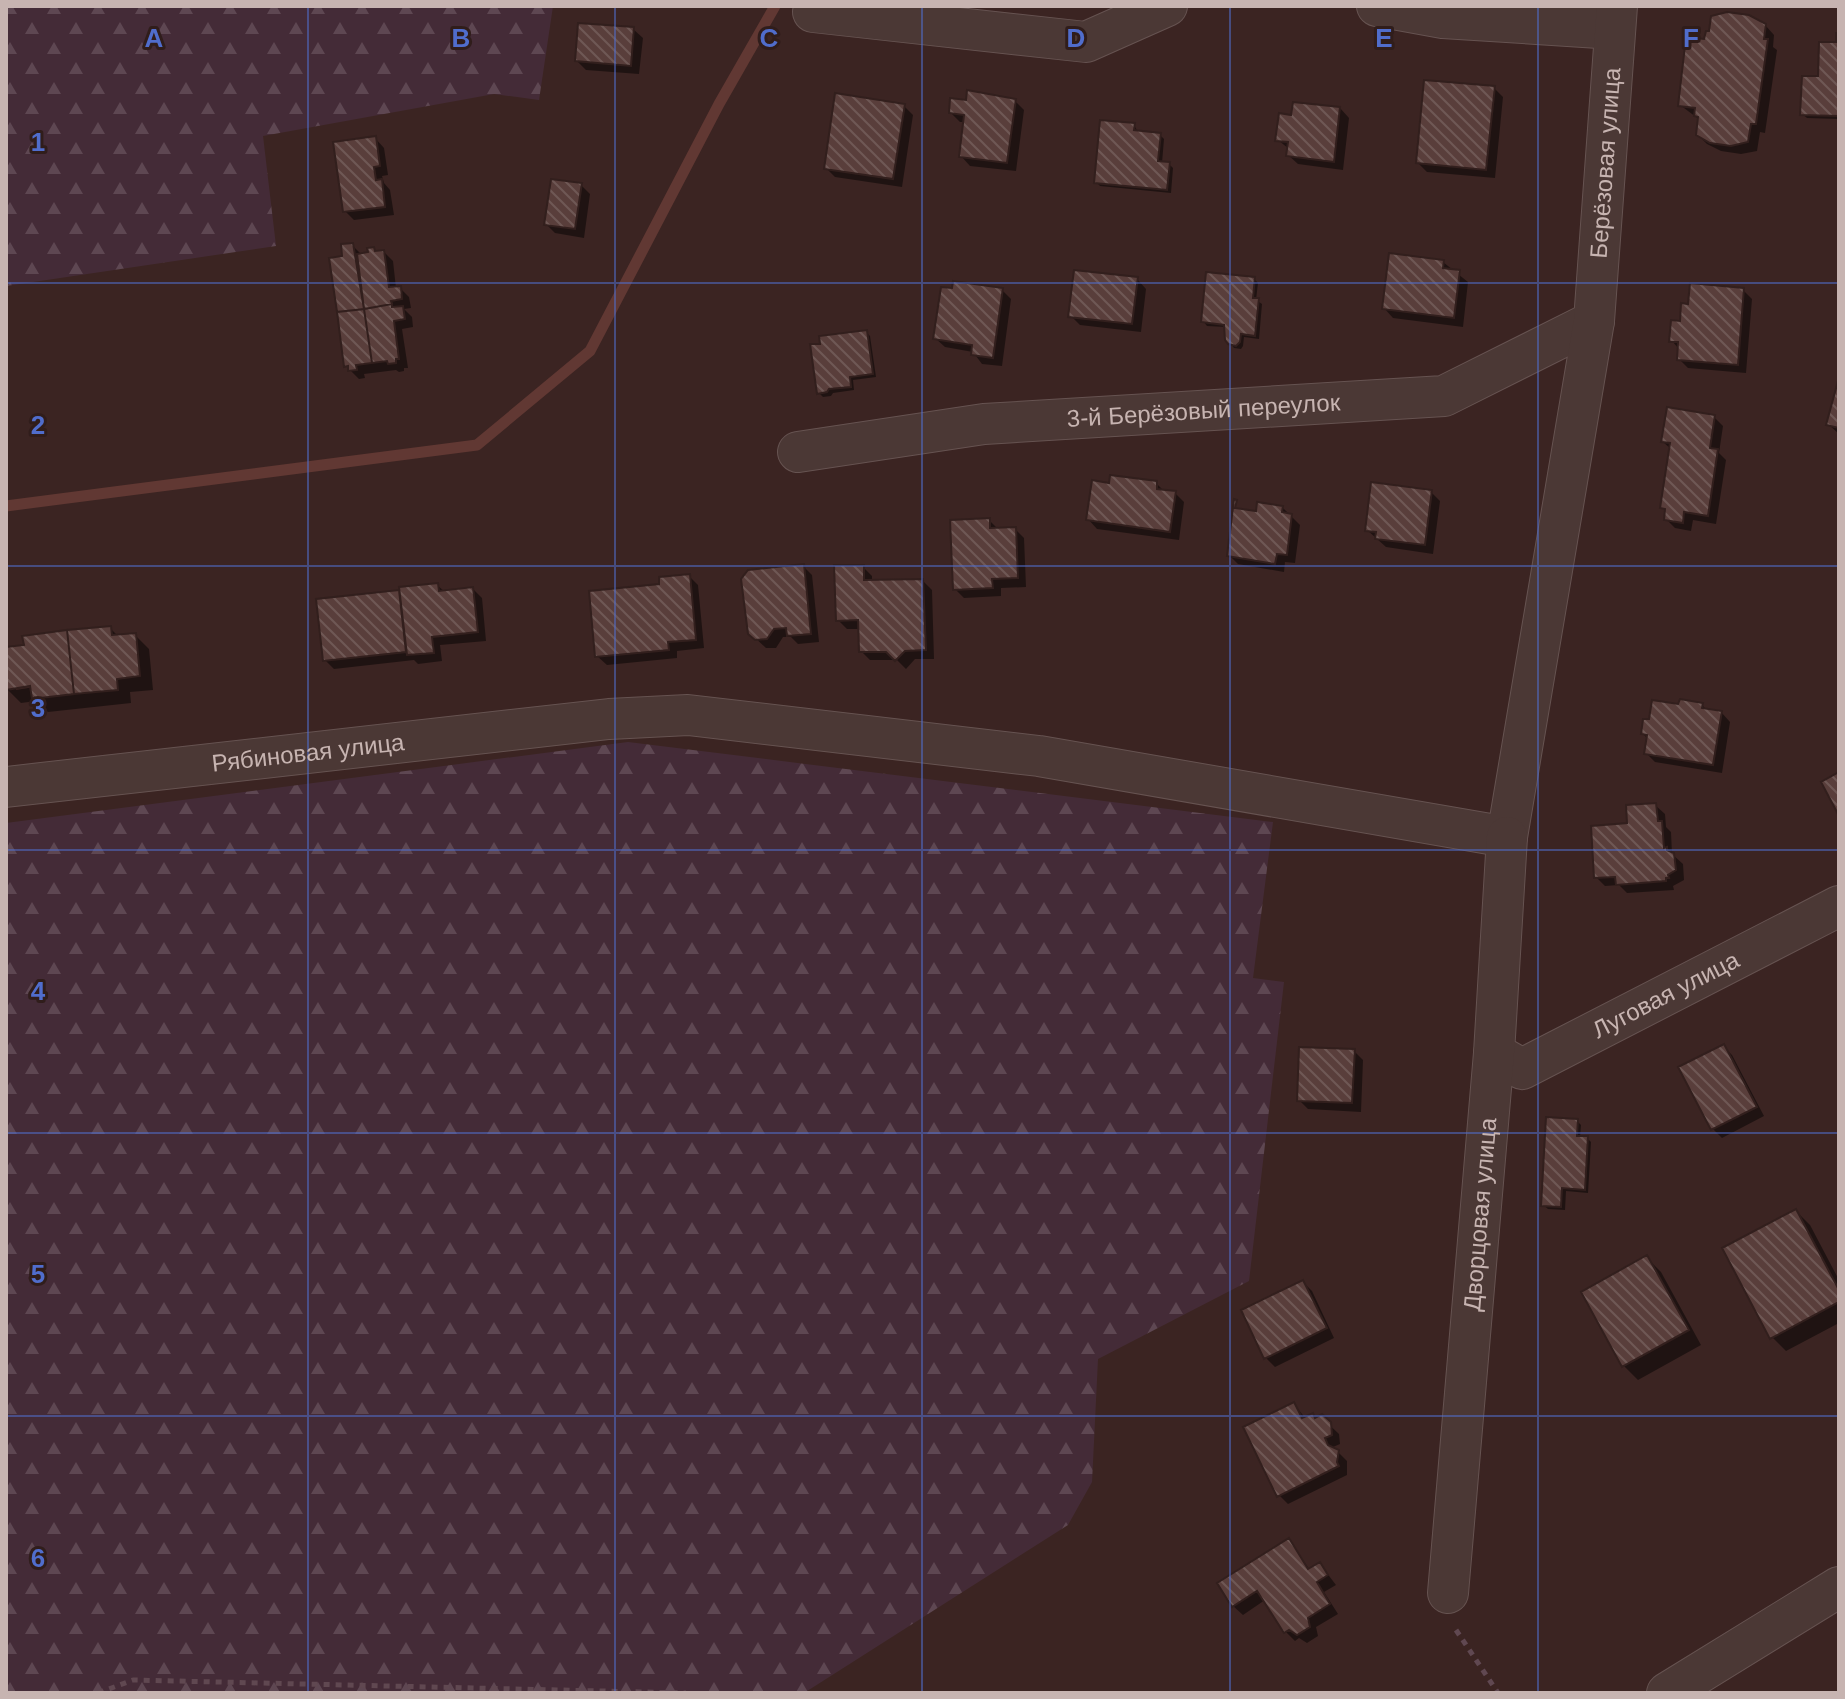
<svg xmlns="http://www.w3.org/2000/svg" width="1845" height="1699" font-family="Arial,sans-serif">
	<defs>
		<pattern id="forest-firs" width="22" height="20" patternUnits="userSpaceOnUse" patternTransform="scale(2)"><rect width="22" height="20" fill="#442b37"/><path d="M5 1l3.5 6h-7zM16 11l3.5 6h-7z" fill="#5e4752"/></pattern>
		<pattern id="building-back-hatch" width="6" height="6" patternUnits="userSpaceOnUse" patternTransform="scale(2)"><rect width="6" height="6" fill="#593e3b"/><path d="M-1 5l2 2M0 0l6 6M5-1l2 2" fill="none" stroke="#6f5855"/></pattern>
	</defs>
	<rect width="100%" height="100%" fill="#3b2422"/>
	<path fill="url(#forest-firs)" d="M 6,6 L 553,6 L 539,100 L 494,94 L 263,136 L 276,246 L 6,286 Z
		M 628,742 L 1273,822 L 1253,978 L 1284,982 L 1249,1281 L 1098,1359 L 1092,1482 L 1068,1525 L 804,1693 L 6,1693 L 6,823 Z"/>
	<path fill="#0007" fill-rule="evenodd" d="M 1765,25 L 1774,35 L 1773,47 L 1777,50 L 1765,133 L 1760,132 L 1757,151 L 1741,154 L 1721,151 L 1707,144 L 1698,135 L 1700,120 L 1680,105 L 1706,41 Z
		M 633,29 L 643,38 L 639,74 L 586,70 L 577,61 Z
		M 1839,35 L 1839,119 L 1807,118 L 1802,114 L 1838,44 Z
		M 1494,88 L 1503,97 L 1495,178 L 1427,172 L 1418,163 Z
		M 1015,101 L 1024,110 L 1016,171 L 970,166 L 961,156 L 965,122 L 960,122 L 951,113 L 968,102 Z
		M 904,106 L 913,115 L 902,187 L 835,177 L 826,168 Z
		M 1340,108 L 1349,118 L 1343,170 L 1298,164 L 1288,155 L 1289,149 L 1278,140 L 1293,117 Z
		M 1134,125 L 1138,132 L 1160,135 L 1164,139 L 1162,163 L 1169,164 L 1173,168 L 1171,193 L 1100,186 L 1096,182 Z
		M 375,138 L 384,148 L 388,175 L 382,176 L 384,183 L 390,190 L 394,215 L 354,220 L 345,211 Z
		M 581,185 L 590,194 L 584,238 L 555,233 L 546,224 Z
		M 352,245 L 362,255 L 374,249 L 377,253 L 384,252 L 393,261 L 396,288 L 400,288 L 409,297 L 411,308 L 404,309 L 412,317 L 413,327 L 402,329 L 408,368 L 404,368 L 404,371 L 399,372 L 396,370 L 364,374 L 365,378 L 359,379 L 346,366 L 344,257 Z
		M 1443,262 L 1468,282 L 1463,327 L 1393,318 L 1384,308 Z
		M 1137,279 L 1146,289 L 1141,332 L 1080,325 L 1071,316 Z
		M 1254,279 L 1258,283 L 1256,300 L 1262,304 L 1259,339 L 1244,337 L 1243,346 L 1241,349 L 1234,348 L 1227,339 L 1226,327 L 1207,326 L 1203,321 Z
		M 1002,290 L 1011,299 L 1002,366 L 982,364 L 973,352 L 945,347 L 935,338 Z
		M 1743,290 L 1752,299 L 1746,373 L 1688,368 L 1679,359 L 1679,349 L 1672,341 L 1682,323 Z
		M 866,332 L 870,336 L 876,377 L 853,380 L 854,390 L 833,393 L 831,396 L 823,397 L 819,393 Z
		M 1839,384 L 1839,434 L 1828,424 Z
		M 1714,417 L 1723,426 L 1719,453 L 1726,460 L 1716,524 L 1693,520 L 1691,531 L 1675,528 L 1666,519 L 1667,512 L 1662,507 L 1671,449 L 1663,442 Z
		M 1156,483 L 1165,492 L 1175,493 L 1184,502 L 1179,540 L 1097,529 L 1088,519 L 1111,485 Z
		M 1431,492 L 1440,501 L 1433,554 L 1386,547 L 1367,530 Z
		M 1282,507 L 1300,525 L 1295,563 L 1285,562 L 1284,572 L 1238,564 L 1229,555 L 1258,513 Z
		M 989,520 L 999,530 L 1015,529 L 1024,538 L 1026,587 L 1001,588 L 1001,596 L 964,598 L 955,589 Z
		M 803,566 L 812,575 L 819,642 L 798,644 L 791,637 L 783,637 L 776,648 L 766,648 L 750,633 Z
		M 863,567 L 872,576 L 872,582 L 923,581 L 932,590 L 934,659 L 915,659 L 906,669 L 897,660 L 870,660 L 861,651 L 861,629 L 847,629 L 838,620 Z
		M 689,576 L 698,585 L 704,648 L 677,651 L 677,658 L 607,665 L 597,656 L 662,586 Z
		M 437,585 L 445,592 L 473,589 L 482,598 L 486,641 L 440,645 L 442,661 L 418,664 L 414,660 L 334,669 L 325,660 L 318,600 Z
		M 110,628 L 119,637 L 135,635 L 149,649 L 153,690 L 130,692 L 131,703 L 48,712 L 36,701 L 21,703 L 7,689 L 6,649 ZM 39,683 L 40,686 L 16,690 L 16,686 Z
		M 1702,705 L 1707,710 L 1721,712 L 1730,722 L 1722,773 L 1655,762 L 1646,753 L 1648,739 L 1643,734 L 1680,706 Z
		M 1655,805 L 1665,814 L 1666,827 L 1671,832 L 1672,854 L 1683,864 L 1684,880 L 1673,886 L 1674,890 L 1627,893 L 1619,885 L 1605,886 L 1596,877 L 1629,825 Z
		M 1723,1046 L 1732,1055 L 1764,1116 L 1722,1138 L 1713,1129 Z
		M 1354,1051 L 1363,1060 L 1361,1112 L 1308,1109 L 1299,1100 Z
		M 1577,1121 L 1581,1125 L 1580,1138 L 1587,1138 L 1591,1142 L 1588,1193 L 1566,1191 L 1565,1210 L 1548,1209 L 1543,1205 Z
		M 1796,1211 L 1810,1225 L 1839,1280 L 1839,1323 L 1786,1351 L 1772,1337 Z
		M 1647,1258 L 1661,1272 L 1701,1345 L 1638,1380 L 1624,1366 L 1584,1293 Z
		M 1303,1282 L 1312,1291 L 1334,1338 L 1275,1367 L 1266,1358 Z
		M 1294,1404 L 1306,1419 L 1313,1416 L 1316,1419 L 1321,1417 L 1339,1434 L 1340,1444 L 1333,1447 L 1347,1461 L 1347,1475 L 1288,1504 L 1279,1495 Z
		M 1289,1541 L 1310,1570 L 1320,1564 L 1336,1585 L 1324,1592 L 1338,1614 L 1316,1627 L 1318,1636 L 1307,1643 L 1299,1638 L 1295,1641 L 1286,1632 L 1265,1600 L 1243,1615 L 1233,1606 Z"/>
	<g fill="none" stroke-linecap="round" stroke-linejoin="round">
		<path stroke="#613833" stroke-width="11" d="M 6,506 L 477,445 L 590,351 L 719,104 L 775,6"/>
	</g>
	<path fill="url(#building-back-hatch)" stroke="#321f1d" stroke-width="2" d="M 1727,12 L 1749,15 L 1766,24 L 1764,39 L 1768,39 L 1756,124 L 1751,124 L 1748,142 L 1731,146 L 1710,143 L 1696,135 L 1698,117 L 1694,116 L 1695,108 L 1678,106 L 1686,37 L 1704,39 L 1706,31 L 1709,31 L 1711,16 Z
		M 578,23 L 634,27 L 631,66 L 575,61 Z
		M 1836,33 L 1839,33 L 1839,116 L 1800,115 L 1802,76 L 1818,76 L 1819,42 L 1836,42 Z
		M 1424,80 L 1495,86 L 1486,170 L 1416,163 Z
		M 967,90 L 1016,99 L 1007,163 L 959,157 L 964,115 L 949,113 L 950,98 L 966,100 Z
		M 835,93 L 905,104 L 893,179 L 824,169 Z
		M 1293,102 L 1340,107 L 1334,162 L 1286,156 L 1288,142 L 1275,141 L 1279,113 L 1291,115 Z
		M 1100,120 L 1135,123 L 1134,130 L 1161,133 L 1158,161 L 1170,162 L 1167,190 L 1094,183 Z
		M 376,136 L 380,166 L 374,167 L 376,180 L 382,179 L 385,207 L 343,212 L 333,142 Z
		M 551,179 L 582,183 L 575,229 L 544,225 Z
		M 353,243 L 364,309 L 337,312 L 329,258 L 342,256 L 341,244 Z
		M 374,247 L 375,251 L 384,250 L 389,287 L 401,286 L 402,299 L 391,301 L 392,304 L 364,309 L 357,254 L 368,252 L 367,248 Z
		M 1389,253 L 1444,260 L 1443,268 L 1460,270 L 1454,318 L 1382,309 Z
		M 1074,270 L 1138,277 L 1132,324 L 1068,317 Z
		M 1206,272 L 1255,277 L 1253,298 L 1259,298 L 1255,336 L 1241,334 L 1240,342 L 1236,346 L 1228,344 L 1225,340 L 1224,325 L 1201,322 Z
		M 953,281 L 1003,288 L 993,358 L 971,355 L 972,345 L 933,339 L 941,287 L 952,288 Z
		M 1690,283 L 1744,288 L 1738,365 L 1677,360 L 1678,342 L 1669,342 L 1671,320 L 1680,321 L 1681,303 L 1688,304 Z
		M 392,304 L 392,307 L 403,306 L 405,319 L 394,321 L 399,359 L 396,359 L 396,363 L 388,364 L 387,361 L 372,363 L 364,309 Z
		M 364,309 L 372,363 L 356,365 L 357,370 L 348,371 L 348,366 L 344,367 L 337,312 Z
		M 867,330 L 873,374 L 850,377 L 851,387 L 829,389 L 827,392 L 817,394 L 810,344 L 820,344 L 819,336 Z
		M 1838,381 L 1839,381 L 1839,428 L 1826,425 Z
		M 1667,407 L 1715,415 L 1710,448 L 1718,449 L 1708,516 L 1684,512 L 1683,523 L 1664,520 L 1665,509 L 1660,508 L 1670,443 L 1661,442 Z
		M 1110,475 L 1157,481 L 1157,489 L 1176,491 L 1170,532 L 1086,520 L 1092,480 L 1109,483 Z
		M 1371,482 L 1432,490 L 1425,545 L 1375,539 L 1376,532 L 1365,531 Z
		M 1234,499 L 1237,500 L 1235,508 L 1256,511 L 1257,502 L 1283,506 L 1282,512 L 1292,514 L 1287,555 L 1277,554 L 1275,564 L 1227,556 Z
		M 990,518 L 990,528 L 1016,527 L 1018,578 L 992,579 L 993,588 L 953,590 L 950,520 Z
		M 804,564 L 811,634 L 787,636 L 786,628 L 774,629 L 767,639 L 755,640 L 748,634 L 741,579 L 748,570 Z
		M 834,565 L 864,565 L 864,580 L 923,579 L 926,650 L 905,651 L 895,661 L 886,652 L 859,652 L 858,620 L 836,621 Z
		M 690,574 L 696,640 L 668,642 L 669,650 L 595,657 L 589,591 L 659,584 L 659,577 Z
		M 438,583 L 439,591 L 473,587 L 478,632 L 432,637 L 434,653 L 407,655 L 399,587 Z
		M 399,590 L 406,652 L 323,661 L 316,599 Z
		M 111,626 L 112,635 L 136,633 L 140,676 L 117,679 L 118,690 L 74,694 L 67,630 Z
		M 67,630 L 74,694 L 32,699 L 30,686 L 6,690 L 6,647 L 24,645 L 22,636 Z
		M 1680,699 L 1703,703 L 1702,708 L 1722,711 L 1713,765 L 1644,754 L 1647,735 L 1641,734 L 1643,719 L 1649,719 L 1652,700 L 1678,704 Z
		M 1839,772 L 1839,816 L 1821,782 Z
		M 1656,803 L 1658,821 L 1662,821 L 1664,848 L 1667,847 L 1667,850 L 1674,853 L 1676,870 L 1668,875 L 1669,878 L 1666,878 L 1666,881 L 1616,885 L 1615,877 L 1594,878 L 1591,826 L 1627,823 L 1626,805 Z
		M 1724,1044 L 1757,1107 L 1711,1130 L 1678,1067 Z
		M 1299,1047 L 1355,1049 L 1352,1103 L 1297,1101 Z
		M 1546,1117 L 1578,1119 L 1577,1136 L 1588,1136 L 1585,1190 L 1562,1188 L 1561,1207 L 1541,1206 Z
		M 1796,1209 L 1839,1290 L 1839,1302 L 1770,1339 L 1722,1248 Z
		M 1647,1255 L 1689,1330 L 1622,1367 L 1581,1292 Z
		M 1303,1280 L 1327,1328 L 1264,1359 L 1241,1310 Z
		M 1294,1402 L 1302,1418 L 1313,1413 L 1315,1418 L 1322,1414 L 1331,1422 L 1332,1435 L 1325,1438 L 1328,1445 L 1339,1450 L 1337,1462 L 1339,1466 L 1277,1497 L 1243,1427 Z
		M 1289,1538 L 1308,1569 L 1320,1562 L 1328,1575 L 1317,1582 L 1330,1604 L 1308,1618 L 1310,1627 L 1297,1635 L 1289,1630 L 1284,1633 L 1257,1591 L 1232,1607 L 1217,1583 Z"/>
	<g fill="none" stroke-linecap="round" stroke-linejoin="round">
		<defs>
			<g id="minor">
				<path d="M 1377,6 L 1443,18 L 1615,29"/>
				<path d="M 813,12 L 1086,42 L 1167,6"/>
				<path id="s1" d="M 798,452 L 984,424 L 1444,396 L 1594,321"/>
				<path id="s2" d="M 6,787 L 609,719 L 688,715 L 1039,756 L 1507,837 L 1594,321 L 1617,6"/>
				<path id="s3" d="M 1494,1053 L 1522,1069 L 1839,906"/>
				<path id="s4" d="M 1448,1593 L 1494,1053 L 1507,837"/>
				<path d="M 1667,1693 L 1839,1587"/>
			</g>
		</defs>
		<use href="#minor" stroke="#665351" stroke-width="42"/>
		<path stroke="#604851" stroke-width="5" stroke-dasharray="6 6" stroke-linecap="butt" d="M 1456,1630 L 1498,1693
			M 98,1693 L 133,1680 L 686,1693"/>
		<use href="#minor" stroke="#4b3835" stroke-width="40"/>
	</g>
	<path fill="none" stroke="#506dcc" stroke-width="2" stroke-opacity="0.55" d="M 308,6 L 308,1693M 615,6 L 615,1693M 922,6 L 922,1693M 1230,6 L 1230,1693M 1538,6 L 1538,1693M 6,283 L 1839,283M 6,566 L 1839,566M 6,850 L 1839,850M 6,1133 L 1839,1133M 6,1416 L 1839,1416"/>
	<g text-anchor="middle" stroke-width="6" stroke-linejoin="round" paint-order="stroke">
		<g font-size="24" fill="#c7b4b1" stroke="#301d1b">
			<text dy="8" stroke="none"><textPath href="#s2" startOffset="2196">Берёзовая улица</textPath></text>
			<text dy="8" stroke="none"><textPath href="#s1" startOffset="408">3-й Берёзовый переулок</textPath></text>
			<text dy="8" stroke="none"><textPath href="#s2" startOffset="304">Рябиновая улица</textPath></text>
			<text dy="8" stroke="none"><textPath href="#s3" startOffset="194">Луговая улица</textPath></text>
			<text dy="8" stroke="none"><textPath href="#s4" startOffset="380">Дворцовая улица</textPath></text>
		</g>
	</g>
	<g font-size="26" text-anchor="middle" font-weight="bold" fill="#506dcc" stroke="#301d1b" stroke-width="6" stroke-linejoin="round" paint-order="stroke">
		<text x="154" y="47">A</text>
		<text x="461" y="47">B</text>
		<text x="769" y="47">C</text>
		<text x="1076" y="47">D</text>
		<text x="1384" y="47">E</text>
		<text x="1691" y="47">F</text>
		<text x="38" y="151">1</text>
		<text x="38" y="434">2</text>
		<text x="38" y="717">3</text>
		<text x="38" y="1000">4</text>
		<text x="38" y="1283">5</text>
		<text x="38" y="1567">6</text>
	</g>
	<rect width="1845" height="1699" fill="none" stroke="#c7b4b1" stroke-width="16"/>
</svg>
